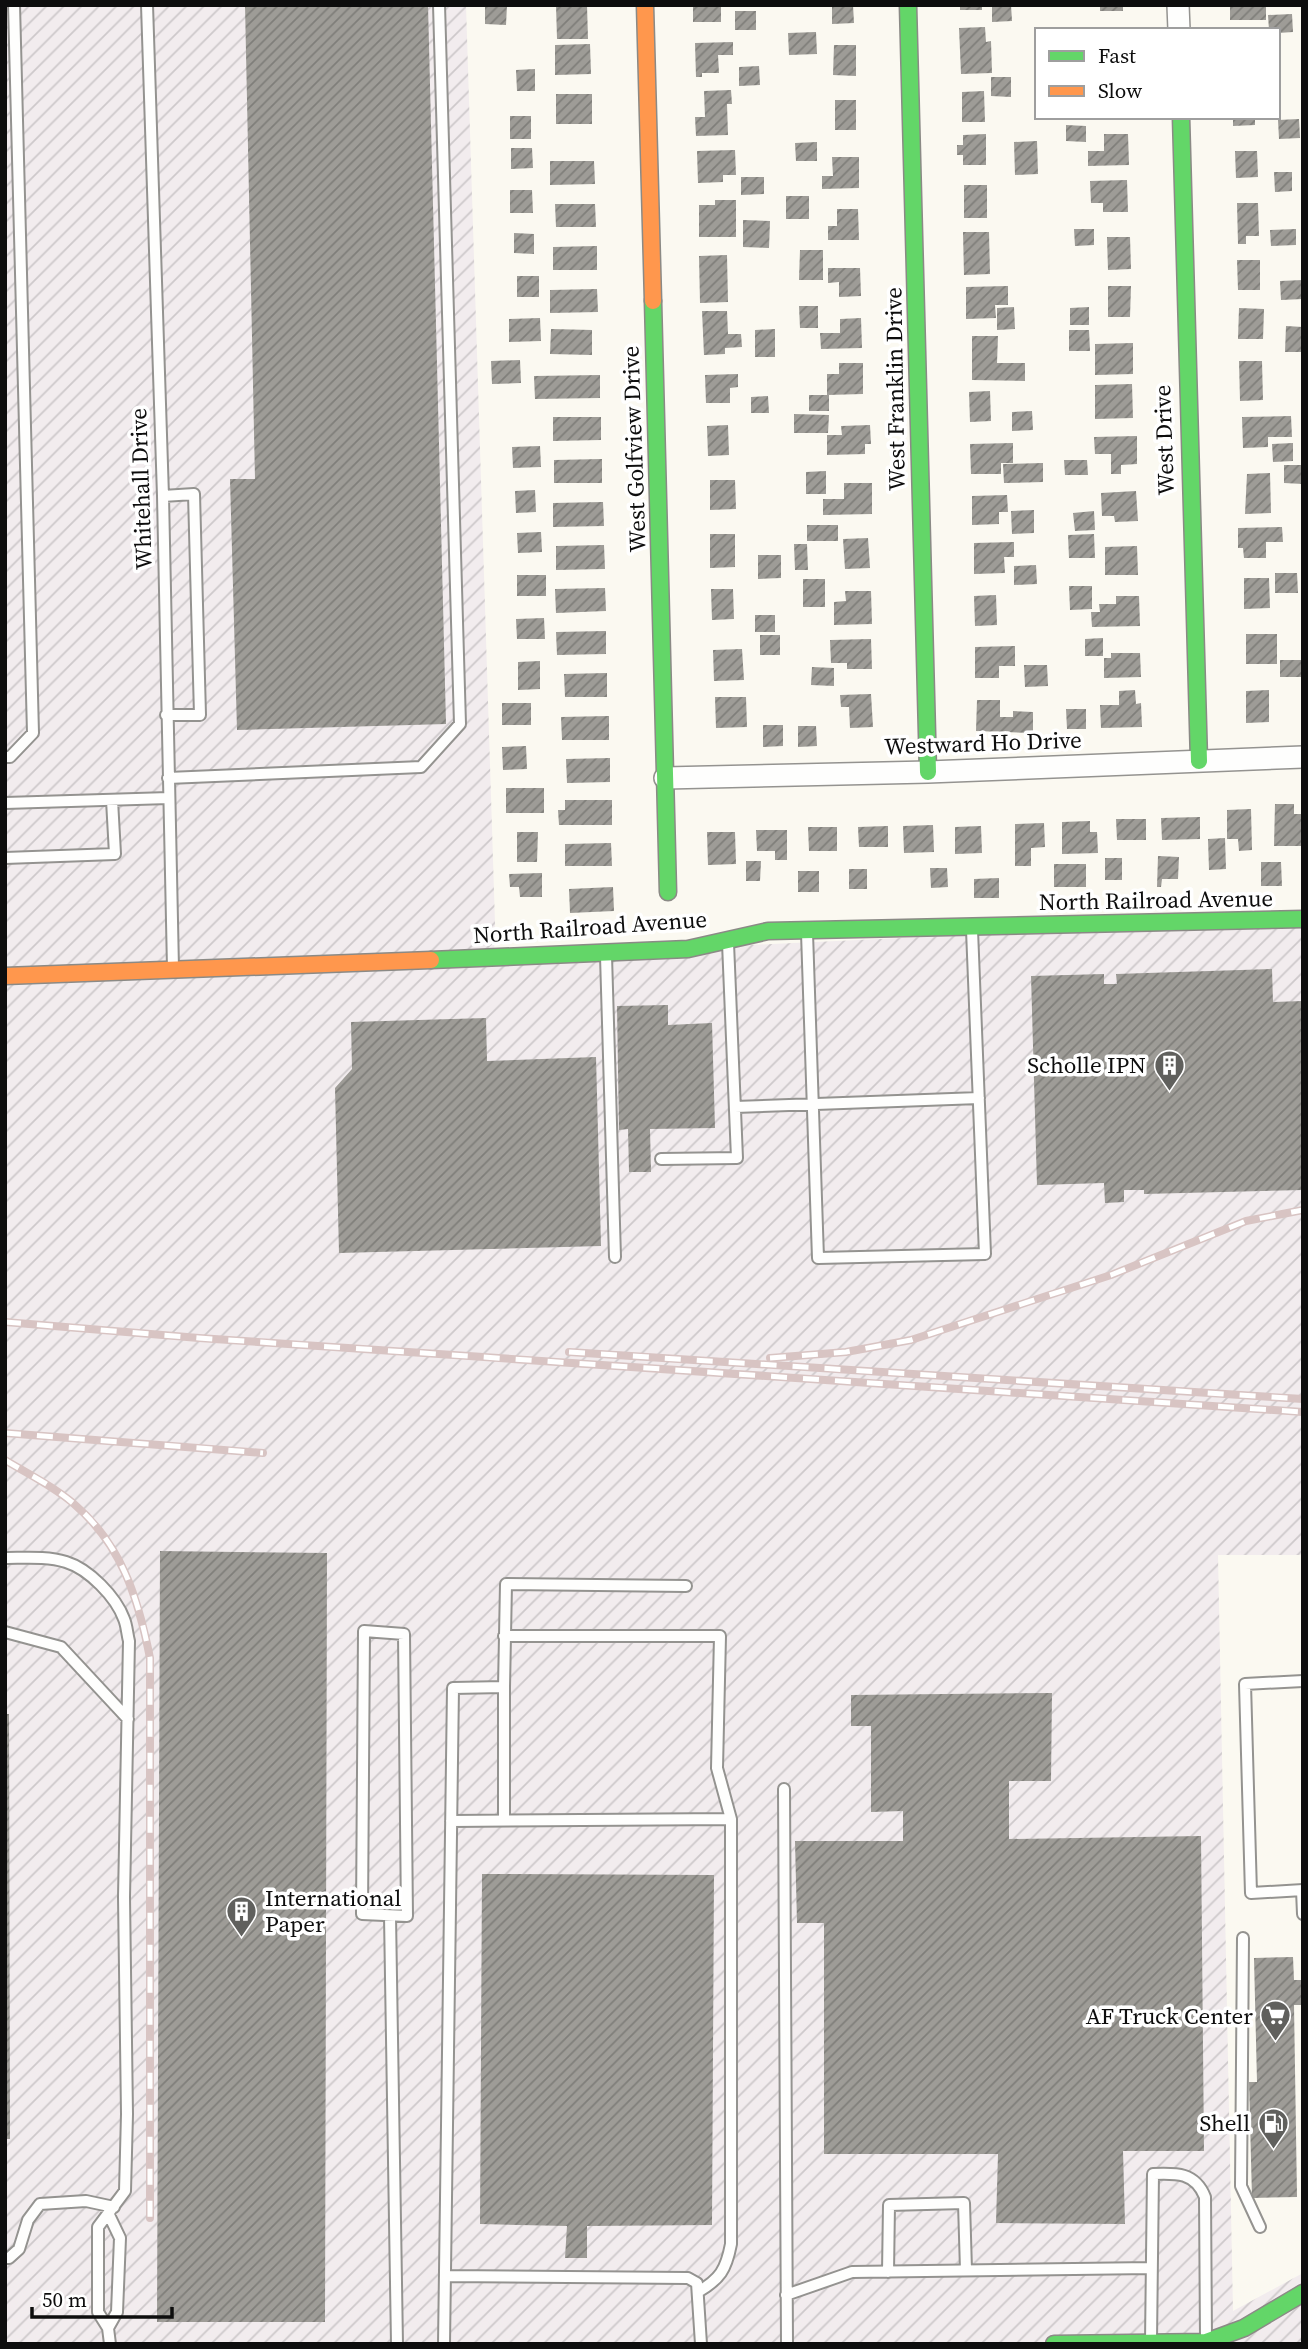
<svg xmlns="http://www.w3.org/2000/svg" width="1308" height="2349" font-family="'Source Serif 4',serif">
	<defs>
		<pattern id="industrial-furrows" width="10" height="10" patternUnits="userSpaceOnUse" patternTransform="scale(1.75)"><rect width="10" height="10" fill="#f2ecee"/><path d="M-1 1l2-2M0 10L10 0M9 11l2-2" fill="none" stroke="#cec9cb"/></pattern>
		<pattern id="building-hatch" width="6" height="6" patternUnits="userSpaceOnUse" patternTransform="scale(1.75)"><rect width="6" height="6" fill="#9e9c97"/><path d="M-1 1l2-2M0 6l6-6M5 7l2-2" fill="none" stroke="#7f7e7a"/></pattern>
	</defs>
	<rect width="100%" height="100%" fill="#fbf9f1"/>
	<path fill="url(#industrial-furrows)" d="M 5,5 L 466,5 L 495,923 L 494,957 L 1303,919 L 1303,1555 L 1218,1555 L 1233,2311 L 1303,2273 L 1303,2344 L 5,2344 Z"/>
	<path fill="url(#building-hatch)" d="M 245,5 L 428,5 L 446,724 L 237,730 L 230,479 L 255,479 Z
		M 485,5 L 507,5 L 506,25 L 485,24 Z
		M 556,5 L 587,5 L 588,39 L 557,39 Z
		M 693,5 L 721,5 L 721,22 L 693,22 Z
		M 832,5 L 853,5 L 854,23 L 832,24 Z
		M 960,5 L 982,5 L 982,10 L 960,10 Z
		M 992,5 L 1011,5 L 1012,21 L 992,22 Z
		M 1100,5 L 1123,5 L 1123,11 L 1100,11 Z
		M 1230,5 L 1266,5 L 1266,20 L 1230,20 Z
		M 735,11 L 756,11 L 756,30 L 735,30 Z
		M 1292,14 L 1293,32 L 1278,33 L 1278,30 L 1269,30 L 1268,15 Z
		M 985,27 L 986,42 L 991,41 L 992,73 L 961,74 L 959,28 Z
		M 816,32 L 817,54 L 789,55 L 788,33 Z
		M 733,42 L 733,55 L 718,55 L 719,73 L 702,73 L 702,77 L 696,77 L 695,43 Z
		M 590,44 L 591,74 L 555,75 L 555,45 Z
		M 834,45 L 856,45 L 856,76 L 833,75 Z
		M 759,66 L 760,85 L 739,86 L 739,67 Z
		M 535,69 L 535,91 L 517,91 L 516,70 Z
		M 991,77 L 1011,77 L 1011,97 L 991,96 Z
		M 731,90 L 732,104 L 727,104 L 728,135 L 696,136 L 695,117 L 705,117 L 704,91 Z
		M 984,91 L 985,122 L 962,122 L 962,92 Z
		M 556,94 L 592,94 L 592,124 L 556,124 Z
		M 835,100 L 856,100 L 856,130 L 835,130 Z
		M 510,116 L 531,116 L 531,139 L 510,139 Z
		M 1233,117 L 1255,117 L 1255,125 L 1233,126 Z
		M 1299,119 L 1300,138 L 1279,139 L 1278,120 Z
		M 1066,125 L 1086,126 L 1086,142 L 1066,141 Z
		M 986,134 L 986,165 L 963,165 L 963,155 L 957,155 L 957,145 L 963,145 L 963,135 Z
		M 1104,134 L 1128,134 L 1129,165 L 1088,166 L 1088,151 L 1104,151 Z
		M 1037,141 L 1038,174 L 1015,175 L 1014,142 Z
		M 817,142 L 817,161 L 796,161 L 795,143 Z
		M 511,148 L 532,148 L 533,168 L 511,169 Z
		M 735,150 L 736,175 L 723,175 L 723,182 L 698,183 L 697,151 Z
		M 1235,151 L 1257,151 L 1258,177 L 1236,178 Z
		M 832,157 L 859,157 L 859,188 L 822,189 L 822,176 L 833,176 Z
		M 550,161 L 594,161 L 595,184 L 550,185 Z
		M 1274,172 L 1292,172 L 1292,191 L 1275,192 Z
		M 741,177 L 764,177 L 764,194 L 741,195 Z
		M 1127,180 L 1128,212 L 1103,212 L 1103,203 L 1091,203 L 1090,181 Z
		M 964,185 L 987,185 L 987,218 L 964,218 Z
		M 510,190 L 532,190 L 533,213 L 510,213 Z
		M 786,196 L 809,196 L 809,219 L 786,219 Z
		M 715,200 L 736,200 L 736,237 L 699,237 L 699,205 L 715,205 Z
		M 1237,203 L 1258,203 L 1259,236 L 1246,236 L 1246,244 L 1238,244 Z
		M 555,204 L 595,204 L 596,227 L 556,227 Z
		M 837,209 L 858,209 L 859,240 L 828,240 L 828,226 L 837,226 Z
		M 743,220 L 770,221 L 769,248 L 743,247 Z
		M 1074,229 L 1094,229 L 1094,245 L 1075,246 Z
		M 1296,229 L 1296,245 L 1271,246 L 1270,230 Z
		M 963,232 L 989,232 L 990,274 L 964,275 Z
		M 514,233 L 534,234 L 534,254 L 514,253 Z
		M 1107,237 L 1130,237 L 1131,269 L 1108,270 Z
		M 597,246 L 597,270 L 553,270 L 553,247 Z
		M 800,250 L 823,250 L 823,280 L 799,280 Z
		M 727,255 L 728,302 L 700,303 L 699,256 Z
		M 1237,260 L 1260,260 L 1260,290 L 1238,290 Z
		M 828,268 L 860,268 L 861,296 L 839,297 L 839,282 L 828,283 Z
		M 517,276 L 539,276 L 539,297 L 517,297 Z
		M 1303,280 L 1303,299 L 1281,300 L 1280,281 Z
		M 1008,286 L 1008,305 L 995,305 L 996,318 L 966,319 L 966,287 Z
		M 1108,286 L 1131,286 L 1130,317 L 1108,317 Z
		M 597,289 L 598,312 L 550,313 L 550,290 Z
		M 799,306 L 818,306 L 818,328 L 800,328 Z
		M 1014,307 L 1015,329 L 997,330 L 997,308 Z
		M 1089,307 L 1089,325 L 1070,325 L 1070,308 Z
		M 1239,308 L 1264,309 L 1263,339 L 1238,339 Z
		M 702,311 L 727,311 L 728,334 L 741,334 L 742,347 L 725,348 L 725,354 L 704,355 Z
		M 540,318 L 541,341 L 509,342 L 509,319 Z
		M 861,318 L 862,348 L 821,349 L 820,333 L 840,333 L 840,319 Z
		M 1286,326 L 1303,327 L 1303,352 L 1285,352 Z
		M 551,329 L 592,330 L 592,355 L 550,354 Z
		M 775,329 L 775,357 L 755,357 L 755,330 Z
		M 1069,330 L 1089,330 L 1090,351 L 1069,351 Z
		M 972,336 L 998,336 L 997,363 L 1025,363 L 1025,381 L 972,380 Z
		M 1133,343 L 1133,374 L 1095,375 L 1095,344 Z
		M 520,360 L 521,383 L 492,384 L 491,361 Z
		M 1239,361 L 1262,361 L 1263,400 L 1240,401 Z
		M 839,363 L 863,363 L 863,394 L 827,395 L 827,374 L 839,374 Z
		M 738,374 L 738,387 L 730,388 L 730,403 L 706,403 L 705,375 Z
		M 600,375 L 600,398 L 535,399 L 534,376 Z
		M 1132,384 L 1133,418 L 1095,419 L 1095,385 Z
		M 990,391 L 991,421 L 970,422 L 969,392 Z
		M 809,395 L 829,395 L 829,411 L 809,411 Z
		M 768,396 L 769,413 L 751,413 L 751,397 Z
		M 1032,411 L 1033,430 L 1012,431 L 1012,412 Z
		M 794,414 L 829,415 L 828,433 L 794,433 Z
		M 1291,416 L 1292,437 L 1268,437 L 1268,447 L 1243,448 L 1242,417 Z
		M 553,417 L 601,417 L 601,440 L 553,441 Z
		M 728,425 L 729,455 L 708,456 L 707,426 Z
		M 870,425 L 871,444 L 865,444 L 865,454 L 827,455 L 827,435 L 842,435 L 841,426 Z
		M 1137,436 L 1137,464 L 1121,465 L 1121,474 L 1111,474 L 1111,454 L 1095,454 L 1094,437 Z
		M 1013,443 L 1013,463 L 1001,463 L 1001,474 L 971,474 L 970,444 Z
		M 1293,443 L 1293,461 L 1273,462 L 1272,444 Z
		M 540,446 L 541,467 L 513,468 L 512,447 Z
		M 602,459 L 602,483 L 554,483 L 554,460 Z
		M 1064,460 L 1087,460 L 1088,475 L 1065,475 Z
		M 1043,463 L 1043,482 L 1004,483 L 1003,464 Z
		M 1284,465 L 1303,465 L 1303,484 L 1284,483 Z
		M 826,471 L 826,494 L 806,494 L 806,472 Z
		M 1270,473 L 1271,513 L 1245,514 L 1247,474 Z
		M 710,480 L 735,480 L 736,509 L 710,510 Z
		M 844,483 L 872,483 L 872,514 L 823,515 L 823,499 L 844,499 Z
		M 535,490 L 536,512 L 516,513 L 515,491 Z
		M 1136,491 L 1138,521 L 1115,522 L 1114,516 L 1102,516 L 1101,493 Z
		M 1007,495 L 1008,512 L 999,512 L 999,524 L 972,525 L 972,496 Z
		M 603,502 L 604,526 L 553,527 L 553,503 Z
		M 1034,510 L 1034,533 L 1012,534 L 1011,511 Z
		M 1094,511 L 1095,530 L 1075,531 L 1073,513 Z
		M 807,525 L 838,525 L 838,541 L 807,541 Z
		M 1282,527 L 1283,542 L 1266,542 L 1266,558 L 1244,558 L 1243,548 L 1238,548 L 1238,528 Z
		M 541,532 L 542,552 L 518,553 L 517,533 Z
		M 710,534 L 735,534 L 735,567 L 710,568 Z
		M 1094,534 L 1095,558 L 1069,558 L 1068,535 Z
		M 868,538 L 870,568 L 845,569 L 843,539 Z
		M 1014,542 L 1014,557 L 1004,557 L 1005,573 L 974,574 L 974,543 Z
		M 794,544 L 807,544 L 808,570 L 795,570 Z
		M 604,545 L 605,569 L 556,570 L 556,546 Z
		M 1137,546 L 1138,575 L 1105,575 L 1105,547 Z
		M 758,555 L 781,555 L 781,578 L 758,579 Z
		M 1036,565 L 1037,584 L 1014,585 L 1014,566 Z
		M 1275,573 L 1297,573 L 1298,593 L 1275,593 Z
		M 517,575 L 546,575 L 546,596 L 517,596 Z
		M 1244,578 L 1269,578 L 1270,608 L 1244,609 Z
		M 803,579 L 825,579 L 825,607 L 803,607 Z
		M 1069,586 L 1092,586 L 1092,609 L 1070,610 Z
		M 605,588 L 606,611 L 556,613 L 555,589 Z
		M 711,589 L 733,589 L 734,619 L 712,620 Z
		M 845,591 L 871,591 L 872,624 L 834,625 L 834,602 L 846,601 Z
		M 996,595 L 997,625 L 975,626 L 974,596 Z
		M 1116,596 L 1139,596 L 1140,626 L 1092,627 L 1091,612 L 1100,612 L 1099,604 L 1116,604 Z
		M 755,615 L 775,615 L 775,632 L 755,632 Z
		M 544,618 L 545,639 L 517,639 L 516,619 Z
		M 606,631 L 606,654 L 557,655 L 556,632 Z
		M 1246,634 L 1277,634 L 1277,664 L 1246,664 Z
		M 760,635 L 780,635 L 780,655 L 760,655 Z
		M 1103,638 L 1103,656 L 1085,656 L 1085,639 Z
		M 871,639 L 872,669 L 847,669 L 847,663 L 831,663 L 830,640 Z
		M 1015,646 L 1015,666 L 999,666 L 999,678 L 975,678 L 975,647 Z
		M 742,649 L 744,680 L 714,681 L 713,650 Z
		M 1111,653 L 1140,653 L 1141,677 L 1104,678 L 1104,658 L 1111,658 Z
		M 1280,660 L 1303,660 L 1303,677 L 1280,677 Z
		M 540,661 L 540,689 L 518,690 L 518,662 Z
		M 1024,665 L 1047,665 L 1048,686 L 1025,687 Z
		M 812,667 L 834,668 L 834,686 L 811,685 Z
		M 607,673 L 607,697 L 565,697 L 564,674 Z
		M 1135,690 L 1136,704 L 1141,703 L 1142,727 L 1101,728 L 1100,705 L 1119,705 L 1119,691 Z
		M 1269,690 L 1269,722 L 1246,723 L 1246,691 Z
		M 871,694 L 873,727 L 850,728 L 849,707 L 841,707 L 840,695 Z
		M 715,697 L 746,697 L 747,727 L 716,728 Z
		M 977,700 L 1000,700 L 1000,717 L 1013,717 L 1013,711 L 1033,712 L 1033,733 L 976,731 Z
		M 502,703 L 531,703 L 531,725 L 502,725 Z
		M 1066,709 L 1086,709 L 1086,729 L 1067,729 Z
		M 609,716 L 609,740 L 562,740 L 561,717 Z
		M 763,725 L 783,725 L 783,746 L 763,747 Z
		M 798,726 L 816,726 L 817,746 L 798,747 Z
		M 526,746 L 527,769 L 503,770 L 502,747 Z
		M 610,758 L 610,782 L 567,783 L 566,759 Z
		M 506,788 L 544,788 L 544,813 L 506,813 Z
		M 565,800 L 612,800 L 612,825 L 559,825 L 558,810 L 565,810 Z
		M 1275,804 L 1294,804 L 1294,814 L 1302,814 L 1301,846 L 1274,846 Z
		M 1251,809 L 1252,850 L 1239,851 L 1238,839 L 1227,839 L 1227,810 Z
		M 1200,817 L 1200,839 L 1162,840 L 1161,818 Z
		M 1116,819 L 1146,819 L 1146,840 L 1117,840 Z
		M 1090,821 L 1090,832 L 1097,832 L 1098,853 L 1062,854 L 1062,822 Z
		M 1044,823 L 1045,847 L 1031,848 L 1031,866 L 1015,866 L 1015,824 Z
		M 933,825 L 934,852 L 904,853 L 903,826 Z
		M 888,826 L 888,847 L 859,847 L 858,827 Z
		M 981,826 L 982,853 L 955,854 L 955,827 Z
		M 808,827 L 837,827 L 837,851 L 809,851 Z
		M 756,830 L 787,830 L 787,860 L 775,860 L 775,851 L 757,851 Z
		M 517,832 L 538,832 L 537,862 L 517,862 Z
		M 707,832 L 735,832 L 736,864 L 708,865 Z
		M 1225,838 L 1226,869 L 1209,870 L 1208,839 Z
		M 611,843 L 612,866 L 565,866 L 565,844 Z
		M 1158,856 L 1179,857 L 1178,879 L 1162,879 L 1161,887 L 1157,887 Z
		M 1105,858 L 1122,858 L 1122,880 L 1105,880 Z
		M 746,861 L 761,861 L 760,881 L 746,881 Z
		M 1261,862 L 1281,862 L 1282,886 L 1261,886 Z
		M 1054,864 L 1086,864 L 1086,887 L 1054,887 Z
		M 930,868 L 947,868 L 948,887 L 931,888 Z
		M 849,869 L 867,869 L 867,889 L 849,889 Z
		M 798,871 L 819,871 L 819,892 L 798,892 Z
		M 542,873 L 542,897 L 520,897 L 519,887 L 510,887 L 509,874 Z
		M 999,878 L 999,898 L 974,898 L 974,879 Z
		M 613,887 L 614,911 L 570,913 L 569,889 Z
		M 1272,969 L 1273,1002 L 1303,1001 L 1303,1190 L 1144,1194 L 1144,1190 L 1124,1190 L 1124,1202 L 1105,1203 L 1104,1183 L 1037,1185 L 1031,976 L 1104,974 L 1104,984 L 1117,984 L 1116,974 Z
		M 668,1005 L 668,1025 L 712,1023 L 715,1128 L 650,1129 L 651,1172 L 629,1172 L 628,1129 L 619,1130 L 617,1006 Z
		M 486,1018 L 487,1061 L 596,1057 L 601,1246 L 339,1253 L 335,1088 L 352,1069 L 351,1022 Z
		M 160,1551 L 327,1553 L 325,2322 L 157,2322 Z
		M 1052,1693 L 1051,1781 L 1009,1781 L 1009,1839 L 1201,1836 L 1204,2151 L 1123,2151 L 1125,2224 L 996,2223 L 998,2154 L 824,2154 L 824,1923 L 797,1923 L 795,1841 L 903,1841 L 903,1811 L 871,1812 L 871,1726 L 851,1726 L 851,1695 Z
		M 5,1714 L 9,1714 L 10,2139 L 5,2139 Z
		M 482,1874 L 714,1875 L 712,2225 L 587,2226 L 587,2258 L 565,2258 L 567,2226 L 480,2224 Z
		M 1293,1957 L 1294,1980 L 1303,1980 L 1303,2005 L 1294,2005 L 1297,2197 L 1252,2198 L 1249,2082 L 1257,2082 L 1254,1958 Z"/>
	<g fill="none" stroke-linecap="round" stroke-linejoin="round">
		<defs>
			<path id="lane" d="M 147,5 L 163,496 L 173,968
				M 163,496 L 194,494 L 200,715 L 166,715
				M 5,757 L 10,757 L 33,733 L 14,5
				M 168,778 L 421,767 L 460,724 L 439,5
				M 5,803 L 169,798
				M 5,858 L 115,854 L 112,800
				M 807,933 L 818,1258 L 985,1254 L 972,930
				M 606,956 L 615,1257
				M 735,1107 L 979,1098
				M 661,1159 L 737,1158 L 728,943
				M 5,1558 C 25,1558 47,1556 66,1562 C 89,1569 116,1597 124,1619 C 127,1626 127,1634 129,1641 L 124,1897 L 127,2114 L 125,2191 L 98,2227 L 98,2312 L 108,2328 L 110,2344
				M 364,1631 L 404,1634 L 407,1916 L 362,1914 Z
				M 5,1632 L 61,1647 L 128,1719
				M 504,1636 L 720,1636 L 717,1768 L 731,1819
				M 1303,1681 L 1245,1684 L 1251,1893 L 1303,1890
				M 504,1687 L 504,1820
				M 784,1789 L 787,2344
				M 451,1821 L 731,1819 L 731,2244 C 726,2270 720,2279 698,2292
				M 1302,1890 L 1303,1914
				M 390,1916 L 397,2344
				M 1243,1938 L 1241,2186 L 1260,2227
				M 5,2258 L 9,2258 L 19,2249 L 28,2220 L 40,2204 L 86,2201 L 114,2207
				M 888,2272 L 889,2205 L 964,2203 L 966,2270
				M 445,2276 L 688,2278 L 697,2283 L 701,2344
				M 786,2295 L 852,2272 L 1151,2268
				M 108,2328 L 117,2312 L 120,2238 L 109,2215
				M 1151,2341 L 1153,2174 C 1176,2173 1195,2172 1205,2197 L 1206,2339
				M 444,2344 L 453,1688 L 504,1687 L 506,1584 L 686,1586"/>
			<path id="street" d="M 1178,5 L 1179,30
				M 665,778 L 928,772 L 1303,757"/>
			<path id="fast" d="M 908,5 L 928,772
				M 1181,117 L 1199,761
				M 653,301 L 668,892
				M 431,960 L 688,949 L 768,931 L 1303,919
				M 1054,2344 L 1206,2342 L 1244,2328 L 1303,2293"/>
			<path id="slow" d="M 645,5 L 653,301
				M 5,976 L 431,960"/>
		</defs>
		<use href="#lane" stroke="#949390" stroke-width="14"/>
		<use href="#street" stroke="#949390" stroke-width="24"/>
		<use href="#fast" stroke="#8b8a86" stroke-width="19"/>
		<use href="#slow" stroke="#8b8a86" stroke-width="19"/>
		<use href="#lane" stroke="#fefefd" stroke-width="10"/>
		<use href="#street" stroke="#fefefd" stroke-width="21"/>
		<use href="#fast" stroke="#63d668" stroke-width="16"/>
		<use href="#slow" stroke="#ff974d" stroke-width="16"/>
		<defs>
			<path id="rail" d="M 5,1322 L 199,1338 L 1303,1412
				M 569,1352 L 1303,1399
				M 770,1358 L 846,1352 L 911,1340 L 1111,1275 L 1246,1221 L 1303,1210
				M 5,1433 L 263,1453
				M 5,1460 C 28,1474 55,1487 74,1504 C 122,1545 138,1598 150,1658 L 150,2218"/>
		</defs>
		<use href="#rail" stroke="#d8c4c3" stroke-width="8"/>
		<use href="#rail" stroke="#fff" stroke-width="5" stroke-dasharray="16" stroke-linecap="butt"/>
	</g>
	<defs>
		<symbol id="building-pin" viewBox="-11 -11 22 30"><path d="M0 17L-7.5 6A9.5 9.5 0 1 1 7.5 6Z" fill="#60605d" stroke="#fff"/><path d="M-4-6H4V6H1V3H-1V6H-4ZM-2.5-4.3h1.7v1.8h-1.7ZM.8-4.3h1.7v1.8H.8ZM-2.5-1h1.7V.8h-1.7ZM.8-1h1.7V.8H.8Z" fill="#fff"/></symbol>
		<symbol id="supermarket-pin" viewBox="-11 -11 22 30"><path d="M0 17L-7.5 6A9.5 9.5 0 1 1 7.5 6Z" fill="#60605d" stroke="#fff"/><path d="M-6-5.5h2.5l.6 2H6L4.5 2H-2.5L-4.4-4H-6ZM-1.5 3.2a1.3 1.3 0 1 0 .1 0ZM3 3.2a1.3 1.3 0 1 0 .1 0Z" fill="#fff"/></symbol>
		<symbol id="fuel-pin" viewBox="-11 -11 22 30"><path d="M0 17L-7.5 6A9.5 9.5 0 1 1 7.5 6Z" fill="#60605d" stroke="#fff"/><path d="M-5.5-6h7V0h2V4h1.3V-2.5L3-4.5l.8-.8L6-3V5H2.5V1h-1V6h-7ZM-4.2-4.7v3.2H.2V-4.7Z" fill="#fff"/></symbol>
	</defs>
	<g fill-rule="evenodd">
		<use href="#building-pin" x="1152" y="1048" width="35" height="47"/>
		<use href="#building-pin" x="224" y="1894" width="35" height="47"/>
		<use href="#supermarket-pin" x="1258" y="1998" width="35" height="47"/>
		<use href="#fuel-pin" x="1256" y="2106" width="35" height="47"/>
	</g>
	<g text-anchor="middle" stroke-width="7" stroke-linejoin="round" paint-order="stroke">
		<g font-size="23" fill="#0d0d0d" stroke="#fff">
			<text transform="translate(895 389) rotate(-91)" y="8">West Franklin Drive</text>
			<text transform="translate(1164 440) rotate(-92)" y="8">West Drive</text>
			<text transform="translate(634 449) rotate(-92)" y="8">West Golfview Drive</text>
			<text transform="translate(141 489) rotate(-92)" y="8">Whitehall Drive</text>
			<text transform="translate(983 743) rotate(-2)" y="8">Westward Ho Drive</text>
			<text transform="translate(1156 900) rotate(-1)" y="8">North Railroad Avenue</text>
			<text transform="translate(590 927) rotate(-4)" y="8">North Railroad Avenue</text>
		</g>
		<g font-size="23" fill="#0d0d0d" stroke="#fff" text-anchor="end">
			<text x="1146" y="1073">Scholle IPN</text>
			<text x="265" y="1906" text-anchor="start">International<tspan x="265" dy="26">Paper</tspan></text>
			<text x="1253" y="2024">AF Truck Center</text>
			<text x="1250" y="2131">Shell</text>
		</g>
	</g>
	<rect width="1308" height="2349" fill="none" stroke="#0d0d0d" stroke-width="14"/>
	<rect x="1035" y="28" width="245" height="91" fill="#ffffff" stroke="#9e9e9e" stroke-width="2"/>
	<rect x="1049" y="51" width="35" height="10" fill="#63d668" stroke="#9e9e9e" stroke-width="2"/>
	<text x="1098" y="63" font-size="21" fill="#0d0d0d">Fast</text>
	<rect x="1049" y="86" width="35" height="10" fill="#ff974d" stroke="#9e9e9e" stroke-width="2"/>
	<text x="1098" y="98" font-size="21" fill="#0d0d0d">Slow</text>
	<path d="M32 2307v10h140v-10" fill="none" stroke="#0d0d0d" stroke-width="3.5"/>
	<text x="42" y="2307" font-size="21" fill="#0d0d0d" stroke="#ffffff" stroke-width="5" paint-order="stroke">50 m</text>
</svg>
